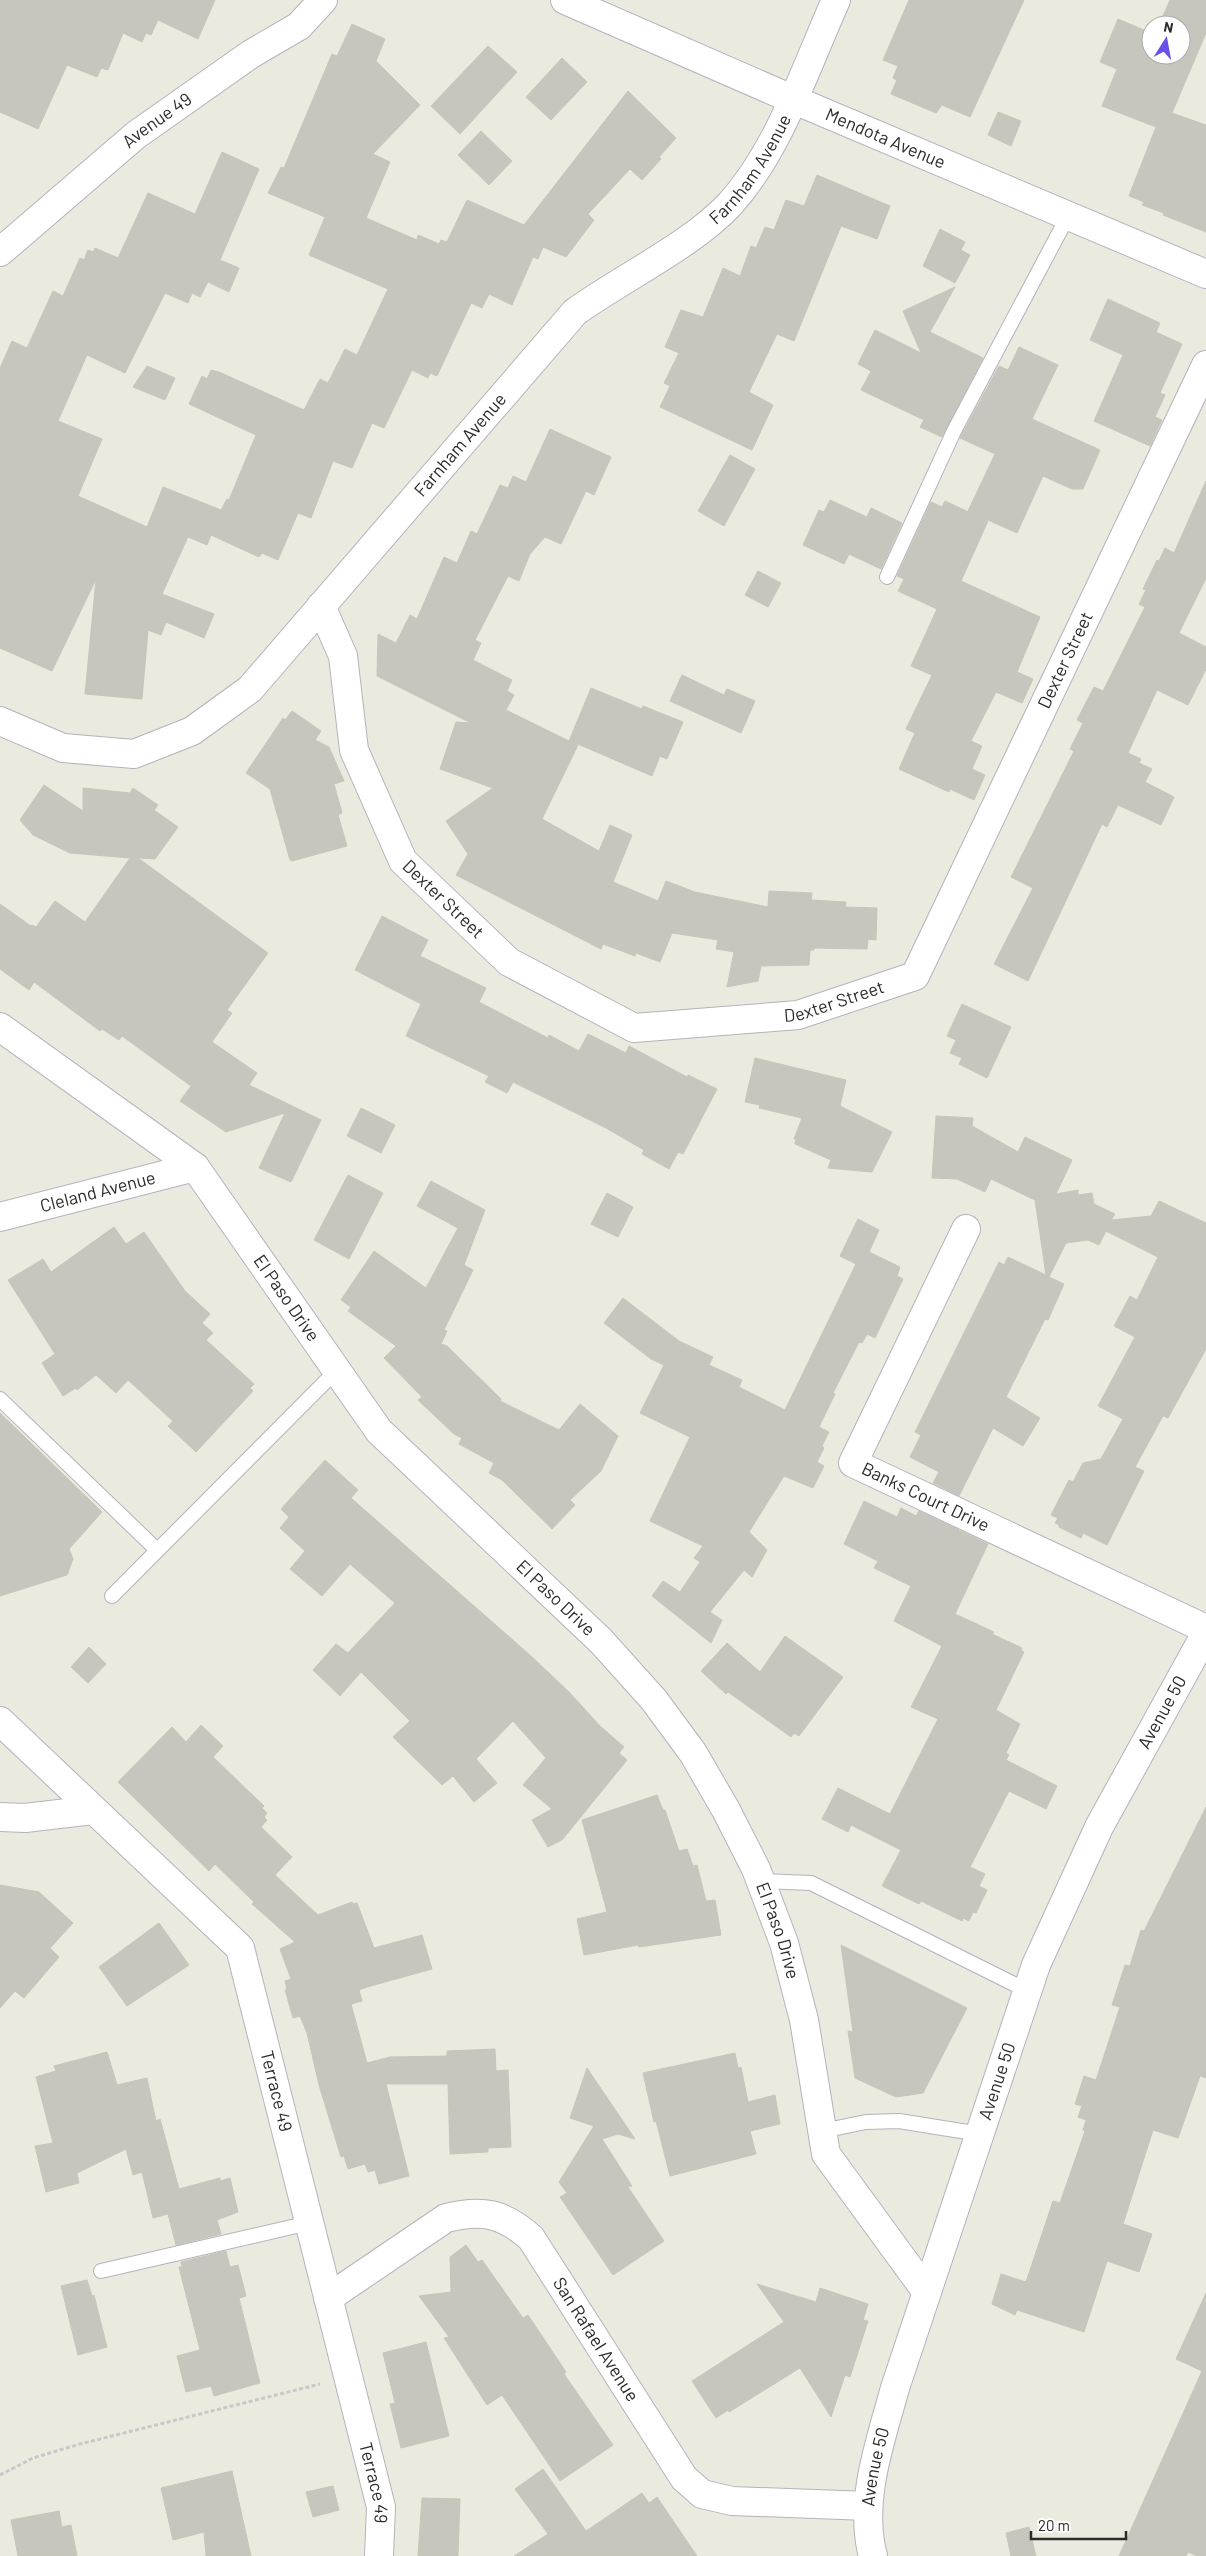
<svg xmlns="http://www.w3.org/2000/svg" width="1206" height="2556" font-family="Barlow,sans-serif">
	<rect width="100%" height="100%" fill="#ebeadf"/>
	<path fill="#c7c6be" stroke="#c6c6b8" d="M 0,0 L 215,0 L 198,39 L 158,20 L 151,35 L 146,33 L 142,42 L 123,33 L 108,70 L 101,68 L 97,77 L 67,65 L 38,129 L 0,112 Z
		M 909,0 L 1024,0 L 970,117 L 942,105 L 936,113 L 891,94 L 897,80 L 893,78 L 898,66 L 883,60 Z
		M 1170,0 L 1206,0 L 1206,33 L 1172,113 L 1206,125 L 1206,232 L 1163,215 L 1164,213 L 1142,205 L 1144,202 L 1129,196 L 1156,127 L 1102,106 L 1117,69 L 1100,62 L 1118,19 L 1151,33 L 1151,55 L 1181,55 L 1181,25 L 1159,25 Z
		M 352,24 L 385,39 L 376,61 L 420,105 L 373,154 L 390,162 L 366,218 L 417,240 L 418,235 L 439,244 L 441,240 L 447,242 L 467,200 L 524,225 L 628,91 L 676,138 L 659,157 L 661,159 L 642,180 L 630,169 L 588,214 L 594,220 L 566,257 L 543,247 L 538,259 L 533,257 L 512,305 L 489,294 L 482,308 L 471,303 L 437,376 L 430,373 L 428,378 L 412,370 L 384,428 L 372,423 L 352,468 L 333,461 L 311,518 L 298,513 L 278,560 L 262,553 L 259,557 L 211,535 L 207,545 L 188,537 L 162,594 L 214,614 L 204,638 L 166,622 L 161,635 L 148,630 L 142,699 L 85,694 L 96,579 L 52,671 L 0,648 L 0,368 L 12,341 L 27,348 L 53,291 L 63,296 L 80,258 L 84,260 L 88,250 L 93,252 L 95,248 L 118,258 L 148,193 L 195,214 L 222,152 L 259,169 L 220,260 L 239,268 L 229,292 L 208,282 L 200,297 L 192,293 L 188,303 L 165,293 L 125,373 L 87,355 L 58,421 L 102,439 L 78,496 L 147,527 L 163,487 L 221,510 L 227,499 L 229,500 L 256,435 L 189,404 L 202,376 L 207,379 L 211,370 L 219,372 L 304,410 L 320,379 L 328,383 L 345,349 L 357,355 L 388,289 L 309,255 L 325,217 L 268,193 L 281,167 L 284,168 L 332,54 L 337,56 Z
		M 488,46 L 517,72 L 460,134 L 431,106 Z
		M 562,58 L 587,82 L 551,120 L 526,97 Z
		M 998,112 L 1021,121 L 1011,146 L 988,135 Z
		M 481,131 L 512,161 L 489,185 L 458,155 Z
		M 817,175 L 890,206 L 877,239 L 841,226 L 794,341 L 777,334 L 749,392 L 773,405 L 752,450 L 660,407 L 670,386 L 664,383 L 679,353 L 665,347 L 681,310 L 703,317 L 723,268 L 740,276 L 751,246 L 756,248 L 765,227 L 774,230 L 786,200 L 804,206 Z
		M 940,229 L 965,242 L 961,250 L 970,255 L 955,283 L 923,266 Z
		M 955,287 L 930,332 L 983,358 L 942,437 L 920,427 L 924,420 L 861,390 L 871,371 L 858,364 L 875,330 L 921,353 L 903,311 Z
		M 1108,299 L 1160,323 L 1156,332 L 1182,344 L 1160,393 L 1165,395 L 1155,417 L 1162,420 L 1150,446 L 1094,421 L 1123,355 L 1090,340 Z
		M 1019,347 L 1058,365 L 1032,419 L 1100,450 L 1083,489 L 1072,489 L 1043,476 L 1017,533 L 968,511 L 995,454 L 960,438 L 999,366 L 1008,370 Z
		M 147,366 L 175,378 L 165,400 L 133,387 Z
		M 550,429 L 611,457 L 594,495 L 586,491 L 561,544 L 545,537 L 530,554 L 519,581 L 508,576 L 475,640 L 481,643 L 473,660 L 512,680 L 507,691 L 514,695 L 506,710 L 569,741 L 591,688 L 642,709 L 643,706 L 683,722 L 667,759 L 660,756 L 652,776 L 571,741 L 578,745 L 542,819 L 599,851 L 610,825 L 632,835 L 613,882 L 658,901 L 666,881 L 695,892 L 768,907 L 769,891 L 812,893 L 811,900 L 846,902 L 845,907 L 877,908 L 876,940 L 868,939 L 867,949 L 814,948 L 814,950 L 810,950 L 809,965 L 761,966 L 758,981 L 727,987 L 734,952 L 716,949 L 718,940 L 672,933 L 660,962 L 636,953 L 635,956 L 603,944 L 601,949 L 456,875 L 468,854 L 446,821 L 493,788 L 440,769 L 456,722 L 471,723 L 377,676 L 378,634 L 396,643 L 410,615 L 417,619 L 444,557 L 457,563 L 471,531 L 477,534 L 500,485 L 508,488 L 513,476 L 526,482 Z
		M 730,455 L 755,469 L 724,526 L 698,511 Z
		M 1206,481 L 1206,578 L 1179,633 L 1206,647 L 1206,669 L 1188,705 L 1157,690 L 1128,753 L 1141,759 L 1139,763 L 1152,769 L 1145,782 L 1174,797 L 1161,825 L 1118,805 L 1107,827 L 1102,824 L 1028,981 L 994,964 L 1033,888 L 1011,877 L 1074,751 L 1070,749 L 1083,723 L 1077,720 L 1094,687 L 1103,691 L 1145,607 L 1139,604 L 1146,590 L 1143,589 L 1157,560 L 1159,561 L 1165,548 L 1174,553 Z
		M 830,500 L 867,517 L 871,508 L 902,523 L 881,569 L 849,554 L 844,564 L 803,545 L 819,510 L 824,512 Z
		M 945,501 L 988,521 L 961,581 L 1040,617 L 1017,672 L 1033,679 L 1022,703 L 996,692 L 971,741 L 982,746 L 972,769 L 985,775 L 974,800 L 950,789 L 949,792 L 899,769 L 915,733 L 906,729 L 932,675 L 911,666 L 937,609 L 898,591 L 904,579 L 897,576 L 931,502 L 942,507 Z
		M 758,571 L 781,583 L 768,607 L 745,595 Z
		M 682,675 L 724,695 L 727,689 L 755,701 L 741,733 L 670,701 Z
		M 292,711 L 321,731 L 315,740 L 329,747 L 344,781 L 334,784 L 342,813 L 338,815 L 347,846 L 292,861 L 290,860 L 270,789 L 246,773 L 283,718 L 285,720 Z
		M 44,785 L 83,811 L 83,788 L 130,793 L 133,788 L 158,805 L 154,810 L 178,827 L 155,859 L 138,858 L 268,953 L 227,1010 L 232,1013 L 212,1042 L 257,1073 L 249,1085 L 321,1120 L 291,1182 L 259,1168 L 285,1113 L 226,1132 L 180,1101 L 191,1086 L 122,1036 L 119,1040 L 102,1029 L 100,1031 L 34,982 L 29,990 L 0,969 L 0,904 L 31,926 L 32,925 L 36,927 L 55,901 L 85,922 L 130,858 L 70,853 L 33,835 L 20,820 Z
		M 382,916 L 428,940 L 420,956 L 486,988 L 479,1002 L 548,1038 L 549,1035 L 579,1051 L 588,1034 L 626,1053 L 629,1046 L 687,1077 L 688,1075 L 717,1089 L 683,1154 L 678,1152 L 669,1169 L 642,1154 L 644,1150 L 606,1128 L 513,1082 L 507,1093 L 485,1082 L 489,1076 L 406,1036 L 421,1004 L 355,970 Z
		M 962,1004 L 1011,1027 L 987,1078 L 959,1064 L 962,1058 L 950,1053 L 956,1040 L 947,1036 Z
		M 755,1058 L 846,1080 L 840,1106 L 892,1132 L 872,1172 L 828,1168 L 831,1160 L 795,1144 L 796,1139 L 794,1139 L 802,1118 L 759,1108 L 760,1105 L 745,1102 Z
		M 361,1108 L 395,1125 L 381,1153 L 347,1136 Z
		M 936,1116 L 973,1118 L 972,1126 L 1018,1152 L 1025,1137 L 1072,1160 L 1056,1194 L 1078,1190 L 1078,1195 L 1092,1193 L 1094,1204 L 1115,1214 L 1111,1220 L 1151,1216 L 1159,1201 L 1206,1223 L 1206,1349 L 1168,1418 L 1163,1416 L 1135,1467 L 1144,1471 L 1107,1545 L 1083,1533 L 1081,1538 L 1059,1527 L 1059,1525 L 1055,1523 L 1058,1518 L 1051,1515 L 1069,1480 L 1073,1482 L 1083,1463 L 1101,1459 L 1123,1419 L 1098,1406 L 1135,1337 L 1114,1326 L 1130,1296 L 1137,1300 L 1158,1257 L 1106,1231 L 1099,1245 L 1088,1240 L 1066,1243 L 1049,1277 L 1064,1284 L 1048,1320 L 1045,1319 L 1006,1397 L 1040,1418 L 1023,1446 L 993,1428 L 959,1496 L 933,1483 L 939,1472 L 910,1457 L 921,1435 L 915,1432 L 999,1262 L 1004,1265 L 1008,1257 L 1046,1275 L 1035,1200 L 991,1179 L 985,1192 L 957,1179 L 932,1178 Z
		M 348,1175 L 383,1193 L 349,1259 L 314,1240 Z
		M 431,1181 L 485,1210 L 464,1265 L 473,1270 L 444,1330 L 447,1331 L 441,1344 L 447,1346 L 501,1399 L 500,1401 L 559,1430 L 580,1404 L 618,1436 L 601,1471 L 570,1500 L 575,1505 L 552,1529 L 502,1480 L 489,1473 L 494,1463 L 459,1444 L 462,1438 L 454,1434 L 418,1400 L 422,1397 L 384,1358 L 396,1346 L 348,1311 L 351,1307 L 341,1300 L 374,1251 L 426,1288 L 458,1228 L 417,1206 Z
		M 607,1193 L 633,1207 L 618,1237 L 591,1224 Z
		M 858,1219 L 879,1230 L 869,1252 L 900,1267 L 897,1276 L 903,1279 L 875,1338 L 867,1334 L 862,1343 L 859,1342 L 833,1393 L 835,1394 L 819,1427 L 829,1432 L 822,1446 L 824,1448 L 817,1462 L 824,1466 L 813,1488 L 784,1476 L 749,1532 L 767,1550 L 752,1577 L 744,1570 L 710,1612 L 722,1620 L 711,1643 L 652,1596 L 663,1581 L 680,1592 L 700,1562 L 694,1558 L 703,1546 L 650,1521 L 690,1437 L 640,1413 L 664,1365 L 651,1359 L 604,1323 L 623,1298 L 679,1341 L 713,1357 L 709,1365 L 742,1380 L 739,1387 L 785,1410 L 856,1264 L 840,1256 Z
		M 114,1227 L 126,1244 L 144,1232 L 185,1291 L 210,1314 L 202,1323 L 213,1333 L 206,1340 L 254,1384 L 250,1388 L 253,1391 L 196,1452 L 168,1426 L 173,1421 L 128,1380 L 116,1393 L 96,1375 L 77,1390 L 76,1388 L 63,1396 L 42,1363 L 55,1354 L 8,1280 L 43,1259 L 51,1272 Z
		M 0,1413 L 102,1512 L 69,1549 L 73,1559 L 67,1575 L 0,1596 Z
		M 325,1460 L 358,1490 L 351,1498 L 531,1656 L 569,1692 L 600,1726 L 624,1747 L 619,1753 L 627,1760 L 562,1840 L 548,1847 L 532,1820 L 552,1809 L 523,1785 L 546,1758 L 513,1721 L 476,1759 L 497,1783 L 474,1802 L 453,1776 L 442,1785 L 393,1737 L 410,1721 L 361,1672 L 340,1696 L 313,1670 L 336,1644 L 348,1653 L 395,1603 L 350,1564 L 322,1596 L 290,1569 L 305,1551 L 280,1528 L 289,1517 L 281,1509 Z
		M 864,1501 L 897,1517 L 901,1508 L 916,1516 L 919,1511 L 988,1544 L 955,1614 L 994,1632 L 992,1634 L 1022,1648 L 1021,1650 L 1024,1652 L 996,1710 L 1020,1724 L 1006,1753 L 1009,1755 L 1006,1760 L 1057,1786 L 1046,1809 L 1009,1791 L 970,1867 L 985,1874 L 979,1886 L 987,1890 L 976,1913 L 973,1912 L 969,1921 L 963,1918 L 962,1921 L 921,1901 L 919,1904 L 882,1886 L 901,1850 L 851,1825 L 848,1832 L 822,1819 L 838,1788 L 890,1814 L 938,1719 L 911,1707 L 942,1646 L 894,1621 L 911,1586 L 874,1568 L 878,1561 L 844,1544 Z
		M 785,1636 L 843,1677 L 799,1736 L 794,1733 L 791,1737 L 728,1692 L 726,1694 L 701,1671 L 727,1643 L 760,1672 Z
		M 89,1647 L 106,1664 L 88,1683 L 71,1667 Z
		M 201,1725 L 223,1746 L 213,1757 L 264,1806 L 262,1808 L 267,1813 L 264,1817 L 267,1820 L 261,1827 L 292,1857 L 275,1875 L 318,1915 L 352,1902 L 353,1904 L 357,1903 L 374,1948 L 422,1935 L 432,1969 L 367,1987 L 359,1990 L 362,2001 L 351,2004 L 367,2063 L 390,2057 L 447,2056 L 447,2051 L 495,2049 L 496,2071 L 508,2070 L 511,2147 L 488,2148 L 488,2152 L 450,2154 L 448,2084 L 386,2084 L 409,2176 L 379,2184 L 375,2170 L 368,2172 L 365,2164 L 348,2169 L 344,2156 L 341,2157 L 319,2085 L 307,2033 L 300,2016 L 293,2018 L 285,1990 L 287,1990 L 285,1981 L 291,1979 L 280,1949 L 295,1942 L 252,1904 L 254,1902 L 215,1864 L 209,1871 L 118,1782 L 172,1727 L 186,1742 Z
		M 657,1795 L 663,1810 L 665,1810 L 679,1851 L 687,1849 L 693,1866 L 697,1865 L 706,1901 L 715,1900 L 721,1935 L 639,1947 L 638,1945 L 584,1955 L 577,1919 L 607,1912 L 582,1820 Z
		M 1206,1807 L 1206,2078 L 1200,2076 L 1178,2138 L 1153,2130 L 1123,2224 L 1152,2234 L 1139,2272 L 1107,2261 L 1084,2332 L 1017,2310 L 1015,2315 L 992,2304 L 1001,2274 L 1026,2282 L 1053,2201 L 1060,2203 L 1085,2131 L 1083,2130 L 1086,2120 L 1078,2117 L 1082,2106 L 1075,2104 L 1084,2076 L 1096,2080 L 1120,2007 L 1112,2005 L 1125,1965 L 1130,1966 L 1141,1930 L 1144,1931 Z
		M 0,1885 L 39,1892 L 73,1923 L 50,1948 L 59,1957 L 24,1998 L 15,1991 L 0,2008 Z
		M 159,1923 L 189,1965 L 127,2006 L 99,1967 Z
		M 841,1945 L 967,2008 L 923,2093 L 896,2097 L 855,2078 L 848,2031 L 853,2032 Z
		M 107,2052 L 117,2085 L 147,2078 L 156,2121 L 160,2119 L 179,2189 L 220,2178 L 220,2181 L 230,2178 L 238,2212 L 217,2220 L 221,2234 L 176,2245 L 168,2214 L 153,2218 L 142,2172 L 133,2175 L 126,2149 L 77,2173 L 79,2183 L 46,2192 L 35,2146 L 53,2143 L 36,2077 L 56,2071 L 54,2066 Z
		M 735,2053 L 738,2068 L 741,2067 L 748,2102 L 775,2095 L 780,2124 L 750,2131 L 756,2154 L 670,2176 L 656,2121 L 654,2122 L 643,2073 Z
		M 587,2068 L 635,2139 L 618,2134 L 602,2139 L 632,2186 L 628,2187 L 664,2241 L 613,2275 L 560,2197 L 567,2193 L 559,2182 L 594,2126 L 570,2118 Z
		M 466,2245 L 478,2262 L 482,2260 L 523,2318 L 528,2315 L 566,2372 L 564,2374 L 613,2445 L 560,2481 L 502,2395 L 487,2405 L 444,2338 L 449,2337 L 419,2296 L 451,2292 L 450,2257 Z
		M 226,2251 L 230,2267 L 238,2265 L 246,2296 L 239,2298 L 260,2383 L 214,2396 L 211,2386 L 186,2392 L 177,2356 L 200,2350 L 179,2267 L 182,2267 L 181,2262 Z
		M 87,2280 L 92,2296 L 94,2295 L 107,2347 L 78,2355 L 61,2286 Z
		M 757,2284 L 816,2302 L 820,2288 L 868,2304 L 863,2320 L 868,2321 L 850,2377 L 845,2375 L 831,2417 L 800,2368 L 729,2412 L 728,2410 L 716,2418 L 692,2381 L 784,2322 Z
		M 1206,2293 L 1206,2556 L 1197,2556 L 1188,2552 L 1186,2556 L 1119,2556 L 1202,2371 L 1176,2359 Z
		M 426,2342 L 449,2436 L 401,2448 L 390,2404 L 395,2403 L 383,2353 Z
		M 543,2469 L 586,2531 L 642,2493 L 649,2503 L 657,2497 L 697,2556 L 514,2556 L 548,2534 L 515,2489 Z
		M 232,2471 L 251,2556 L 206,2556 L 204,2532 L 173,2540 L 161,2488 Z
		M 333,2486 L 339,2510 L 313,2517 L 306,2492 Z
		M 422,2498 L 460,2499 L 458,2556 L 418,2556 Z
		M 59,2511 L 62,2527 L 71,2525 L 77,2556 L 18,2556 L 11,2520 Z
		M 1029,2527 L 1036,2556 L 1011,2556 L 1006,2533 Z"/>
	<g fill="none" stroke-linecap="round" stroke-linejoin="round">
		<defs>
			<path id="lane" d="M 887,577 L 954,431 L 1068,216
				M 0,1399 L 157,1550
				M 112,1596 L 337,1370
				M 760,1881 L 811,1883 L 1028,1991
				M 822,2131 L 866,2122 L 899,2121 L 980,2134
				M 101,2271 L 309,2223"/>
			<g id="street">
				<path id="s1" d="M 565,0 L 792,99 L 1206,274"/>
				<path id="s2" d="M 0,252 L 136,135 L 251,54 L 299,26 L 323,0"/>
				<path id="s3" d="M 321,606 L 343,656 L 354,750 L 403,861 L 509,962 L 634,1028 L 798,1015 L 915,976 L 1206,365"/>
				<path id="s4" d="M 0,721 L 63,748 L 134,754 L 192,731 L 250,689 L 575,312 C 622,278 692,245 730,204 C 779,150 806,67 836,0"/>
				<path id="s5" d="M 0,1217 L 195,1167"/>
				<path id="s6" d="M 966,1229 L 853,1463 L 1206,1629"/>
				<path id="s7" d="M 0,1721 L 240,1948 L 381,2507 L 379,2556"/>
				<path d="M 0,1817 L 25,1818 L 93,1810"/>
				<path id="s8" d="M 328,2298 L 446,2218 C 482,2209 503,2213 531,2238 L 684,2478 L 702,2494 L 732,2501 L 868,2506"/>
			</g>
			<g id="secondary">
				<path id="s9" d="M 0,1027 L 195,1167 L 379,1431 L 601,1641 L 654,1700 L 693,1753 L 726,1810 L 756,1869 L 784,1943 L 804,2020 L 826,2154 L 926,2291"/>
				<path id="s10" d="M 873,2556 C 858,2501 881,2440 895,2388 L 1036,1965 L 1099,1827 L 1206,1633"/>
			</g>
		</defs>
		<use href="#lane" stroke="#b4b2bd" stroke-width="16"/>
		<use href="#street" stroke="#b4b2bd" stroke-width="30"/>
		<use href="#secondary" stroke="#b4b2bd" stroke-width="30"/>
		<path stroke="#c8c8c8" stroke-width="3" stroke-dasharray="4 2.5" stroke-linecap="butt" d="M 0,2475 L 33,2458 L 80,2444 L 320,2384"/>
		<use href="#lane" stroke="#fff" stroke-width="14"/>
		<use href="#street" stroke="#fff" stroke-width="28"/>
		<use href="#secondary" stroke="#fff" stroke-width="28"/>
	</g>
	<g text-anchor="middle" stroke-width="4.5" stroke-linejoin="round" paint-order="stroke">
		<g font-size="18" fill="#2b2b2b" stroke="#fff">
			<text dy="6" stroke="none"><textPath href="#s2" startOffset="205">Avenue 49</textPath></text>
			<text dy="6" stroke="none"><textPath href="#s1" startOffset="349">Mendota Avenue</textPath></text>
			<text dy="6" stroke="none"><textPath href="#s4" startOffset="1001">Farnham Avenue</textPath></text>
			<text dy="6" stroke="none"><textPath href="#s4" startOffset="596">Farnham Avenue</textPath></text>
			<text dy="6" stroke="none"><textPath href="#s3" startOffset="1196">Dexter Street</textPath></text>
			<text dy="6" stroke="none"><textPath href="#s3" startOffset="326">Dexter Street</textPath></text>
			<text dy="6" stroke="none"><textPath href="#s3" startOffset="761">Dexter Street</textPath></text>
			<text dy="6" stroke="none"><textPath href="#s5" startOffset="101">Cleland Avenue</textPath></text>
			<text dy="6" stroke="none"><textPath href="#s9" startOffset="400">El Paso Drive</textPath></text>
			<text dy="6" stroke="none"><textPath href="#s6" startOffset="340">Banks Court Drive</textPath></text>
			<text dy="6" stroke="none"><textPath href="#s9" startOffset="805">El Paso Drive</textPath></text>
			<text dy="6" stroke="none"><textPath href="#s10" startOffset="900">Avenue 50</textPath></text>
			<text dy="6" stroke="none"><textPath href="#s9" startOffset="1210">El Paso Drive</textPath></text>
			<text dy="6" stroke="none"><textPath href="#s10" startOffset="495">Avenue 50</textPath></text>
			<text dy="6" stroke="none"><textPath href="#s7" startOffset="478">Terrace 49</textPath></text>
			<text dy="6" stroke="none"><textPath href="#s8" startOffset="355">San Rafael Avenue</textPath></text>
			<text dy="6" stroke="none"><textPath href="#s10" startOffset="90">Avenue 50</textPath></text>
			<text dy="6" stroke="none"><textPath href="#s7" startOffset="882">Terrace 49</textPath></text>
		</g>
	</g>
	<g transform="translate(1166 40) rotate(11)"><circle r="24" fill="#ffffff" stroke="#aaaaaa"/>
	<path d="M0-4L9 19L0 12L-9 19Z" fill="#6851e6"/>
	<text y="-8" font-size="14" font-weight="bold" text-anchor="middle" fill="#2b2b2b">N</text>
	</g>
	<path d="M1031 2531v8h95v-8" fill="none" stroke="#2b2b2b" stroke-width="2.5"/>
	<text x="1038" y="2531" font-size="15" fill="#2b2b2b" stroke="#ffffff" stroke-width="4" paint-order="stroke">20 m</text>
</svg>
